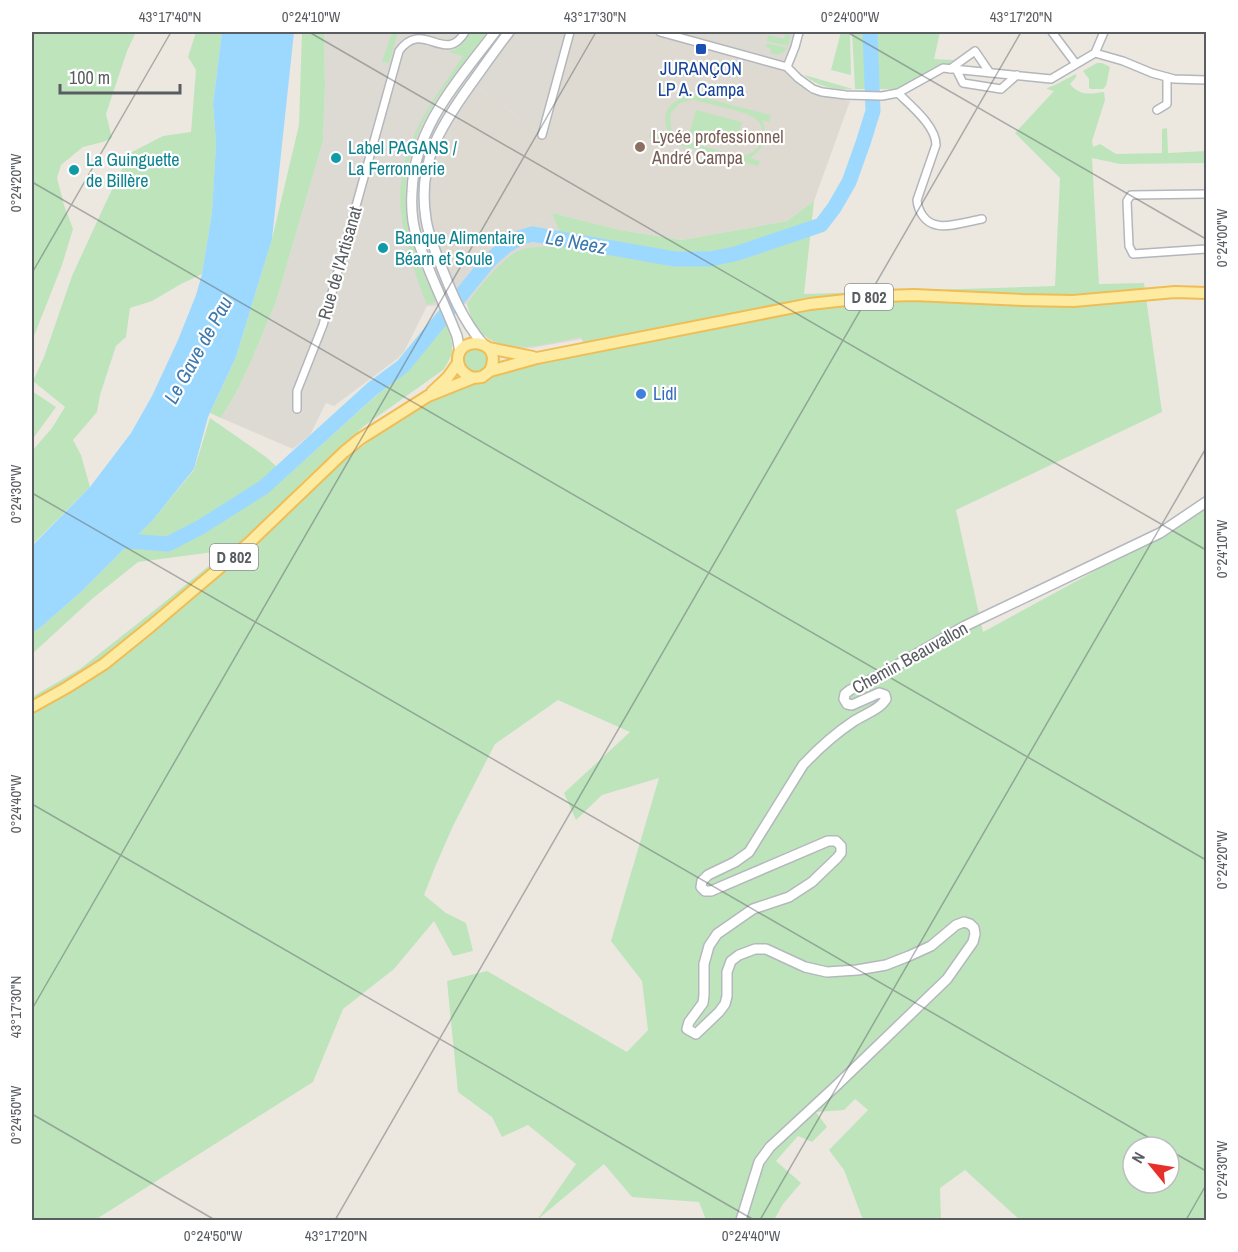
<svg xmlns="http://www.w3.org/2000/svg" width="1238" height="1252" font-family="'Archivo Narrow',sans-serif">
	<rect width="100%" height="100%" fill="#ece8e0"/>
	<path fill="#dddad4" d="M 324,32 L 574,32 L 547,136 L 542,135 L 481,89 L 451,136 L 442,158 L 434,188 L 456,271 L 502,240 L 552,213 L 565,246 L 582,339 L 531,348 L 507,348 L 497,344 L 484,335 L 477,328 L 472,319 L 467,304 L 427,306 L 404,352 L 397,359 L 334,406 L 326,403 L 310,435 L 293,449 L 221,418 L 236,393 L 250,364 L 276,302 L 323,141 L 325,85 Z
		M 642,32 L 799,32 L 783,68 Z"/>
	<path fill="#dedad1" d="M 574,32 L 642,32 L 783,68 L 810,94 L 850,101 L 814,201 L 787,221 L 682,240 L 620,230 L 552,213 L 502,240 L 456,271 L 450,262 L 437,234 L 433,218 L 434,188 L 442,158 L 451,136 L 460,119 L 481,89 L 542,135 L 547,136 Z"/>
	<path fill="#bee4bc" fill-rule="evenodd" d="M 32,32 L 136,32 L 127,51 L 106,114 L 112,138 L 103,142 L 83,147 L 61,165 L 57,178 L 64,205 L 73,229 L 62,265 L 32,341 Z
		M 196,32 L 222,32 L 213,104 L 216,143 L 212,212 L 202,274 L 181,284 L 152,301 L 130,308 L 126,337 L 116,346 L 100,395 L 97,412 L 73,440 L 81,455 L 90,487 L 32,545 L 32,451 L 52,428 L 65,407 L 33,381 L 44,357 L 72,276 L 106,202 L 130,153 L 163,136 L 191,132 L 196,70 L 188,57 Z
		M 302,32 L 324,32 L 325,85 L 323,141 L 276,302 L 250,364 L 236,393 L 221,418 L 210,413 L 236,357 L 272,239 L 299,125 Z
		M 392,32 L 398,32 L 390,60 L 389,63 L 382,62 Z
		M 471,32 L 487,32 C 474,50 460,68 446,86 C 392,158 395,224 437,301 L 427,305 C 404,246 386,191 416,131 C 428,104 447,81 463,56 L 448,52 C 460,48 465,43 471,32 Z
		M 788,32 L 791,32 L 788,46 L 767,41 L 768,35 L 784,39 L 785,34 L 788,35 Z
		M 841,32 L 850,32 L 851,75 L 831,70 Z
		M 852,32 L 940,32 L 934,59 L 954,60 L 948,64 L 942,63 L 898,89 L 855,89 Z
		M 767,43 L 787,48 C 784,54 778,55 771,54 L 770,48 L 766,47 Z
		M 1097,63 L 1102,63 L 1110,67 L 1106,86 L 1103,89 L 1091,89 L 1089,88 L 1089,79 L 1083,71 Z
		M 1076,74 L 1076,77 L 1070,84 C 1080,96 1089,94 1104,92 L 1105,100 L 1092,141 L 1093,147 L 1100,144 L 1116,154 L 1162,153 L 1162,129 L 1167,128 L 1168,153 L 1206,151 L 1206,163 L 1120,164 L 1092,158 L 1099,284 L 1144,283 L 1162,412 L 956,510 L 983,632 L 1084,577 L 1206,507 L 1206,1220 L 1020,1220 L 965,1170 L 940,1188 L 941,1220 L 863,1220 L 844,1170 L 829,1150 L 868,1110 L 855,1099 L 844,1110 L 816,1112 L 827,1127 L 812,1142 L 798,1136 L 776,1161 L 801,1183 L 783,1204 L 774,1220 L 706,1220 L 699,1202 L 632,1197 L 604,1164 L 537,1220 L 576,1164 L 528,1125 L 502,1137 L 492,1117 L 458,1092 L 447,981 L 487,971 L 627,1052 L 648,1030 L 642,981 L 611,941 L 659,778 L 602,795 L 576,820 L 564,793 L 630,732 L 558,700 L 495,744 L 453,826 L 435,867 L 424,895 L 446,913 L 466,923 L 473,951 L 453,956 L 434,921 L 394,969 L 343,1009 L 313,1082 L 95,1220 L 32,1220 L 32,658 L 32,697 L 80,669 L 156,609 L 210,565 L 221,551 L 138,562 L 92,599 L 32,654 L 32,633 L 41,627 L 82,591 L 152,521 L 194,470 L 210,418 L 266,457 L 287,476 L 378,394 L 403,373 L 445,322 C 454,342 456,352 443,370 L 364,426 L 299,485 L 305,491 L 327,472 L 468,370 C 453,349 486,338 487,364 L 583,342 L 581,337 C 548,343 506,359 478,330 C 472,323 470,313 467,304 C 479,287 503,256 523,249 C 533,246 554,247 565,246 L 552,213 L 620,230 L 682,240 L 787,221 L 814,201 L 804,294 L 1055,286 L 1060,178 L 1015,133 L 1054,91 L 1047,89 L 1047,88 L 1055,85 ZM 1133,1147 L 1169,1147 L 1169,1183 L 1133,1183 Z
		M 804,75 L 808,76 L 853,89 C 834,90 819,87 804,75 Z
		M 693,95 L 771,115 L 769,122 L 762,120 C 769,136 764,149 750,158 L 760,161 L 758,166 L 649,137 L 650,132 L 670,137 C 659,114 668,99 693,95 ZM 694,100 C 705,103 715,105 726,108 C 745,113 772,118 759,145 C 755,152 747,156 739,156 L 680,140 L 672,132 L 670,120 L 671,113 L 680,103 L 687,101 Z
		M 696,110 L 742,122 L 736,146 L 689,134 Z
		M 32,391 L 56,407 L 32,440 Z"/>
	<path fill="#9dd9fe" d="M 222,32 L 294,32 L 272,239 L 236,357 L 208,417 L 194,469 L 152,521 L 82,591 L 41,627 L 32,633 L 32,546 L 90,487 L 131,433 L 152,396 L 178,340 L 196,295 L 202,274 L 212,212 L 216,143 L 213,104 Z"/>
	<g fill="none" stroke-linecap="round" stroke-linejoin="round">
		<path stroke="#9dd9fe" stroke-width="15" d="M 113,540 L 168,544 L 201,527 L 264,487 L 372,389 L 403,366 L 489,261 L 506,246 L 519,238 L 532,234 L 675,259 L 710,259 L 735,254 L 821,225 L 834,208 L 849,182 L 863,143 L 873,111 L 870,32"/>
		<defs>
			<path id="street" d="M 660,32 L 787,67 L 798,78 L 813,89 L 822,92 L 846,95 L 882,96 L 898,93 L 943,68 L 1051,79 L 1095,53 L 1123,61 L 1152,73 L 1174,79 L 1206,80
				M 1052,32 L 1076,64
				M 1095,53 L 1104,32
				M 787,67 L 795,47 L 799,32
				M 950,69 L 975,51 L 990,73
				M 956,69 L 963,83 L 1001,89 L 1017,75
				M 898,93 C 911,106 936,126 936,145 L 917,200 C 918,211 925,223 937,225 C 948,228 970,221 982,219
				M 1157,110 L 1167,104 L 1167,77
				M 542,135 L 570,32
				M 1206,194 L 1131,195 L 1127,201 L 1129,246 L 1133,254 L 1206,249
				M 297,409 L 297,391 L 323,325 L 399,51 C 423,18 445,66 465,32"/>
			<path id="secondary" d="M 483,344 C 462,319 451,292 440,263 C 434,248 428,234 426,219 C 417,163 440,127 471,84 C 484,66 496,49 509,32
				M 460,352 L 457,336 C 444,303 428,271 417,238 C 412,223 411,207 412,192 C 414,127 458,81 495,32
				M 741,1220 L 759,1162 L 770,1147 L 837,1085 L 947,979 L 973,942 L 975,934 L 974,928 L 970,924 L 964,922 L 956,925 L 931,946 L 909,956 L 886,965 L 857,970 L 827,972 L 805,967 L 766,949 L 755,949 L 739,955 L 731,961 L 727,972 L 727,996 L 725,1004 L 719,1012 L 696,1034 L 687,1029 L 689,1022 L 703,1003 L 704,995 L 704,964 L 709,946 L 717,934 L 753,909 L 789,897 L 812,882 L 837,858 L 841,853 L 841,846 L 836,841 L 828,841 L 711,891 L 705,891 L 701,887 L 702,881 L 708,875 L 735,862 L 749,852 L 803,765 C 818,749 836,733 854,721 C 865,714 879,710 886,699 L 885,695 L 879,693 L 852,705 L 847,704 L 844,699 L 845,694 L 850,690 L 880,675 L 965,626 L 1160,533 L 1206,502"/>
			<path id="primary" d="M 489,348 L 533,357
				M 473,378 C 465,375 459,370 458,361 C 456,334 505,338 490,371
				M 432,392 L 448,377 L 458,363
				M 32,707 L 66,688 L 104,664 L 151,626 L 249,543 L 344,452 L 360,439 L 428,396 L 473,378 L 482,377 L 490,371 L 537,358 L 810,304 L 882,296 L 914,295 L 1022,300 L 1073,301 L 1175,292 L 1206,293"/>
		</defs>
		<use href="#street" stroke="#b3b6bb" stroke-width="10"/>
		<use href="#secondary" stroke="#b4b8bd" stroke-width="12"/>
		<use href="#primary" stroke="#f0bd55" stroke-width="14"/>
		<use href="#street" stroke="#fff" stroke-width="7"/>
		<use href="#secondary" stroke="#fff" stroke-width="9"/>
		<use href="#primary" stroke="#feeba2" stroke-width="10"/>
	</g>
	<path fill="none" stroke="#595d61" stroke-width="1.5" stroke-opacity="0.45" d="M 309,32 L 1206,550M 847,32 L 1206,239M 32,182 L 1206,860M 32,273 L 171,32M 32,493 L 1165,1147M 32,804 L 754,1220M 32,1009 L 596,32M 32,1114 L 215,1220M 1169,1150 L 1206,1171M 335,1220 L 1021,32M 760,1220 L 1206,448M 1186,1220 L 1206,1185"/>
	<rect fill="#1a4fb4" stroke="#fff" stroke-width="2" x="695" y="43" width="12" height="12" rx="3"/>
	<circle fill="#8d6e63" stroke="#fff" stroke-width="2" cx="640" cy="147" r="6"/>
	<g fill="#0f9aa8" stroke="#fff" stroke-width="2">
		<circle cx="336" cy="158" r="6"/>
		<circle cx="74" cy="170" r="6"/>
		<circle cx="383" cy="248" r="6"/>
	</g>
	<circle fill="#3f7fe0" stroke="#fff" stroke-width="2" cx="641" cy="394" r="6"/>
	<g text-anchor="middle" stroke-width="4.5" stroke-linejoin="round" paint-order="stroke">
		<g fill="#fff" stroke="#8b8e90" stroke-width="1.5">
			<rect x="845" y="284" width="48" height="26" rx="4.5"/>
			<rect x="210" y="544" width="48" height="26" rx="4.5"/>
		</g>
		<g font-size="16" font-weight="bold" fill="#595d61">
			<text x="869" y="303">D 802</text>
			<text x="234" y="563">D 802</text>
		</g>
		<g font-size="18" fill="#164399" stroke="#fff">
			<text x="701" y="75">JURANÇON<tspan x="701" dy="21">LP A. Campa</tspan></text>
		</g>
		<g font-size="18" fill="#785e54" stroke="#fff" text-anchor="start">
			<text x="652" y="143">Lycée professionnel<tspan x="652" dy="21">André Campa</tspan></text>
		</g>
		<g font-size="18" fill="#0d838f" stroke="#fff" text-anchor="start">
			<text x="348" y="154">Label PAGANS /<tspan x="348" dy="21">La Ferronnerie</tspan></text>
			<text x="86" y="166">La Guinguette<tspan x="86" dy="21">de Billère</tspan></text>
			<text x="395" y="244">Banque Alimentaire<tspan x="395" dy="21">Béarn et Soule</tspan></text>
		</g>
		<g font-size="18" fill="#595d61" stroke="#fff">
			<text transform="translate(340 263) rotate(-74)" y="6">Rue de l'Artisanat</text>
			<text transform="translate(910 658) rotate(-29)" y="6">Chemin Beauvallon</text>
		</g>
		<g font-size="18" fill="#366cbe" stroke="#fff" text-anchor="start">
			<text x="653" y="400">Lidl</text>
		</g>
		<g font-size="20" font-style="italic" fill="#3c79af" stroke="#fff">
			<text transform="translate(576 242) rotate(10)" y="7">Le Neez</text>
			<text transform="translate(198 350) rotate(-61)" y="7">Le Gave de Pau</text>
		</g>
	</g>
	<rect width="1238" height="1252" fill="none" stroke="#ffffff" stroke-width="66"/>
	<g transform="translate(1151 1165) rotate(300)"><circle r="28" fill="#ffffff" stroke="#bdbec0" stroke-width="1.5"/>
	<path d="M0-4.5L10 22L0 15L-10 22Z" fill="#e7302a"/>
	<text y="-9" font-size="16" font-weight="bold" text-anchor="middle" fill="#595d61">N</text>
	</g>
	<path d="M60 84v9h120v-9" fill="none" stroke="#595d61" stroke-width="3"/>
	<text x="69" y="84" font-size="18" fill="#595d61" stroke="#ffffff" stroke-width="4.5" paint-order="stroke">100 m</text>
	<rect x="33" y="33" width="1172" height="1186" fill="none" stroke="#595d61" stroke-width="2"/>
	<g font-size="15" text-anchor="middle" fill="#595d61">
		<text x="170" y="22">43°17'40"N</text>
		<text x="311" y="22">0°24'10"W</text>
		<text x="595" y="22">43°17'30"N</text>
		<text x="850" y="22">0°24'00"W</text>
		<text x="1021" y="22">43°17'20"N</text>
		<text transform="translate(16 183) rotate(-90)" y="5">0°24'20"W</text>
		<text transform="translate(1222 238) rotate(-90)" y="5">0°24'00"W</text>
		<text transform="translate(16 494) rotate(-90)" y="5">0°24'30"W</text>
		<text transform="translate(1222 549) rotate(-90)" y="5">0°24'10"W</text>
		<text transform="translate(16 804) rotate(-90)" y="5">0°24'40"W</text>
		<text transform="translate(1222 860) rotate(-90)" y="5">0°24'20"W</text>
		<text transform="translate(16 1007) rotate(-90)" y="5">43°17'30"N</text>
		<text transform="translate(16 1115) rotate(-90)" y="5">0°24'50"W</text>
		<text transform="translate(1222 1170) rotate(-90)" y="5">0°24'30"W</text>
		<text x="213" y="1241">0°24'50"W</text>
		<text x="336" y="1241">43°17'20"N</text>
		<text x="751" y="1241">0°24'40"W</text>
	</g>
</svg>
